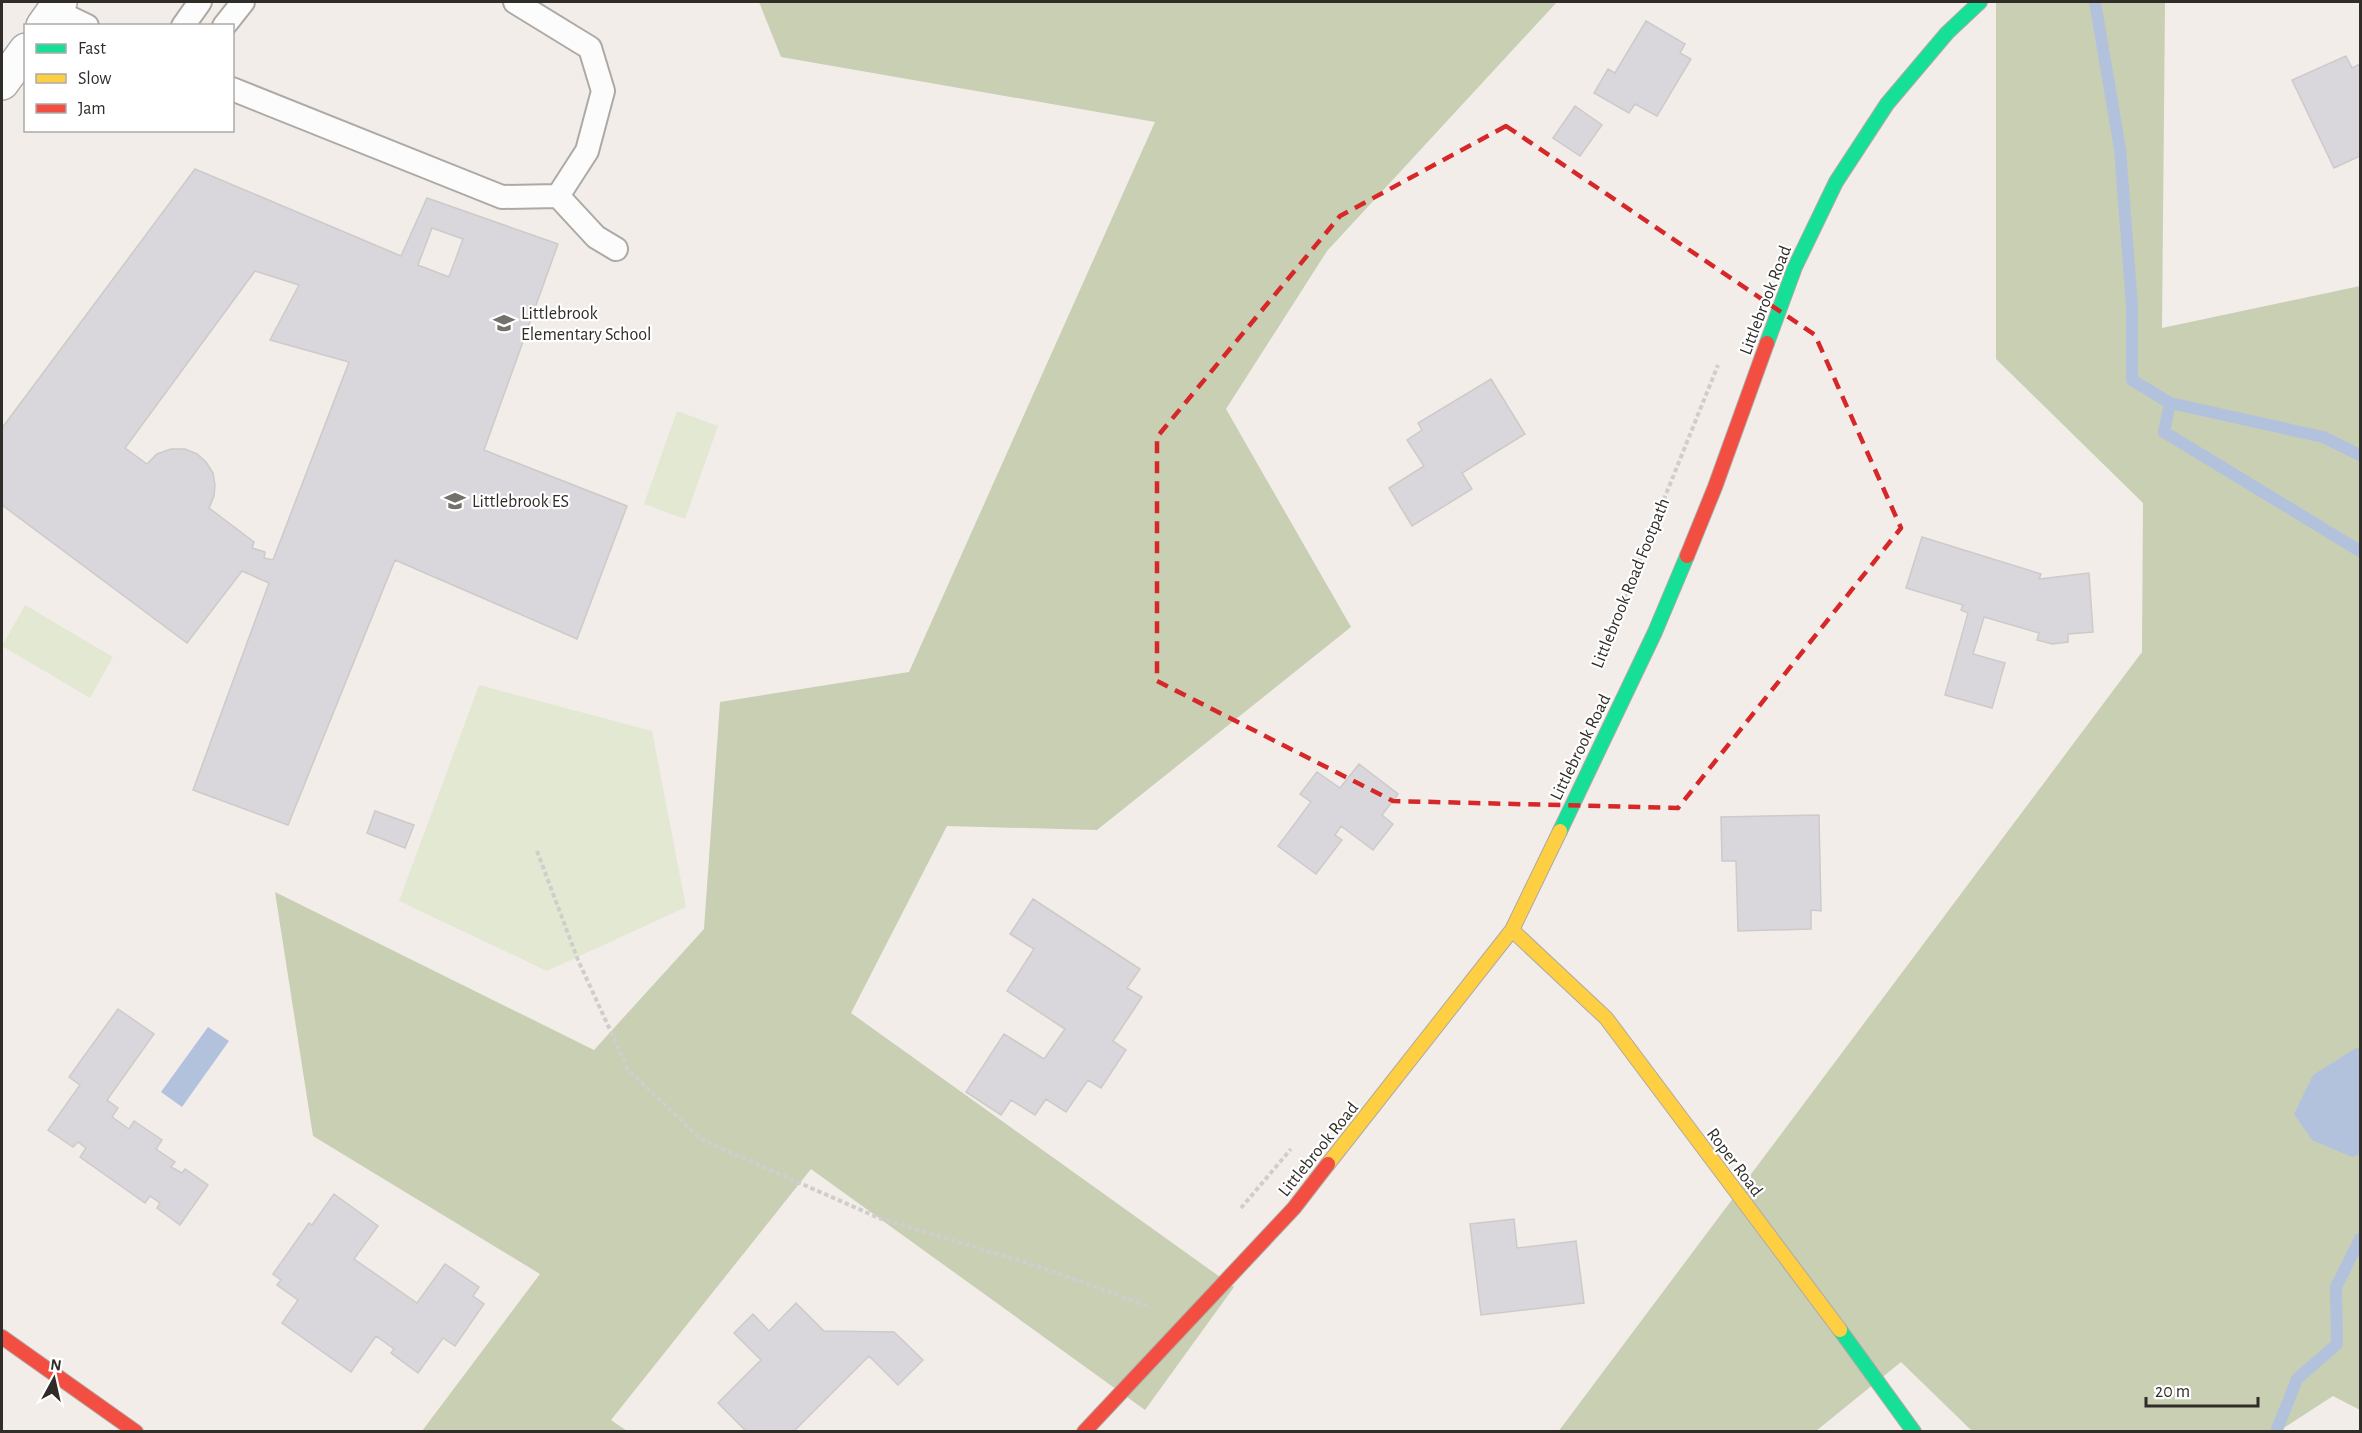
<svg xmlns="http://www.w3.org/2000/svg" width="2362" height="1433" font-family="'Alegreya Sans',sans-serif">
	<rect width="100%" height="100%" fill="#f2ede8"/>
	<path fill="#e3e8d3" d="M 677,411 L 718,426 L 685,519 L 644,504 Z
		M 25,605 L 113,657 L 90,698 L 2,646 Z
		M 479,685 L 652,731 L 686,907 L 547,971 L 399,901 Z"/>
	<path fill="#c8cfb3" d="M 759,2 L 1557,2 L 1327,251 L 1226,409 L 1351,627 L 1097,830 L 947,826 L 851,1013 L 1234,1287 L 1145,1410 L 811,1169 L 611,1420 L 627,1431 L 422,1431 L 540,1274 L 313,1136 L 275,892 L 594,1050 L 704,929 L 720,702 L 909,672 L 1155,122 L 781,57 Z
		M 1996,2 L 2165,2 L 2162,328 L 2360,286 L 2360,1410 L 2333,1396 L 2279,1431 L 1972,1431 L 1901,1362 L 1816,1431 L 1558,1432 L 2142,652 L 2143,503 L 1996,359 Z"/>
	<path fill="#b2c2dd" d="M 208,1027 L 229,1041 L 182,1107 L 161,1092 Z
		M 2356,1048 L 2360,1048 L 2360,1154 L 2352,1157 L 2312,1140 L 2294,1114 L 2313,1075 Z"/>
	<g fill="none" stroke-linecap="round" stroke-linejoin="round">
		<path stroke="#b2c2dd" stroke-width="12" d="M 2095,2 L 2120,149 L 2132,306 L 2132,380 L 2170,403 L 2164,432 L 2360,551
			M 2170,403 L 2323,437 L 2360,455
			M 2276,1432 L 2297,1379 L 2337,1344 L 2336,1287 L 2360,1239"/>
	</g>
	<path fill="#d9d7db" stroke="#cccaca" stroke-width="1.5" fill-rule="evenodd" d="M 1646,21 L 1685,44 L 1680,53 L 1691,59 L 1657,116 L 1635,104 L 1629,113 L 1594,93 L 1608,69 L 1615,73 Z
		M 2346,56 L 2352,68 L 2360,64 L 2360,156 L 2334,168 L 2292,80 Z
		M 1575,106 L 1602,125 L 1580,156 L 1553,138 Z
		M 195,169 L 401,256 L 427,198 L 558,244 L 484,450 L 627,506 L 577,639 L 395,560 L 288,825 L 193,790 L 269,583 L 242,571 L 187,643 L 2,505 L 2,428 ZM 432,228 L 463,239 L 449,277 L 418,265 ZM 255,271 L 299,285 L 270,340 L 349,362 L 273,560 L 264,558 L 265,552 L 252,548 L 254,542 L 209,508 L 214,496 L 215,485 L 213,473 L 206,462 L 197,454 L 185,449 L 171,449 L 157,454 L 147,464 L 125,448 Z
		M 1491,379 L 1525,434 L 1462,473 L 1472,489 L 1412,526 L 1389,488 L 1424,466 L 1407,440 L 1422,430 L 1418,423 Z
		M 1922,537 L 2041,574 L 2039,579 L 2089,573 L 2093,632 L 2068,634 L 2068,642 L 2052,644 L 2037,640 L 2039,633 L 1984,617 L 1973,654 L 2005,663 L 1992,708 L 1945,695 L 1968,613 L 1961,610 L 1963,605 L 1906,588 Z
		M 1359,764 L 1398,794 L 1382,815 L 1393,824 L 1373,850 L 1341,826 L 1335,835 L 1342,840 L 1316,874 L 1278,846 L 1311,802 L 1300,794 L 1317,772 L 1340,788 Z
		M 375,811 L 414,825 L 405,848 L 367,833 Z
		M 1819,815 L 1821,911 L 1811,910 L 1811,929 L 1738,931 L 1736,861 L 1722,861 L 1721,817 Z
		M 1033,899 L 1140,969 L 1127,988 L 1142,997 L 1113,1041 L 1126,1050 L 1101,1088 L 1088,1080 L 1066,1112 L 1046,1099 L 1035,1115 L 1011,1100 L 1001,1115 L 966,1092 L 1004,1034 L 1044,1059 L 1065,1029 L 1007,991 L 1034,949 L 1010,934 Z
		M 118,1009 L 154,1034 L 107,1100 L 118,1108 L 112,1117 L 129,1129 L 134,1121 L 162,1140 L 156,1149 L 175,1162 L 171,1167 L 182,1173 L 185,1169 L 208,1185 L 180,1225 L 157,1208 L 160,1203 L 150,1196 L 145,1203 L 80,1157 L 86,1148 L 78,1142 L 73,1147 L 48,1130 L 80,1085 L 69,1077 Z
		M 334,1194 L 378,1226 L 354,1259 L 417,1303 L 445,1264 L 479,1287 L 473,1296 L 484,1304 L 455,1346 L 443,1338 L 418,1373 L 391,1353 L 394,1349 L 376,1336 L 351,1372 L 282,1323 L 298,1300 L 277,1285 L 281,1280 L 273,1274 L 309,1223 L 312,1225 Z
		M 1514,1219 L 1517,1248 L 1576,1241 L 1584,1303 L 1481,1315 L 1470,1224 Z
		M 796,1303 L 824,1331 L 894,1332 L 923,1360 L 898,1385 L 869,1356 L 793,1432 L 747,1432 L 718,1403 L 761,1360 L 734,1333 L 753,1314 L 769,1331 Z"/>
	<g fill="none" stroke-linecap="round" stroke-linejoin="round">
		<defs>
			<path id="lane" d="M 54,10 L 87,26
				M 183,26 L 200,2
				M 224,26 L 243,2
				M 232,89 L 502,197 L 558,196 L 587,151 L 603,91 L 590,48 L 515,2
				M 558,196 L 596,237 L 616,249"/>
			<path id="street" d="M 43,26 L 60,2
				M 2,83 L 26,50"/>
			<path id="fast" d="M 1767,343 L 1795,267 L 1836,182 L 1887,104 L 1947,33 L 1980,2
				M 1560,831 L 1655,632 L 1687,556
				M 1840,1330 L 1914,1432"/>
			<path id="slow" d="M 1512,930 L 1606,1018 L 1840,1330
				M 1328,1164 L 1512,930 L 1560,831"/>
			<path id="jam" d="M 1687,556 L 1715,487 L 1767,343
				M 2,1337 L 136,1432
				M 1084,1432 L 1294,1208 L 1328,1164"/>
		</defs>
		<use href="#lane" stroke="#ada9a5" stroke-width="26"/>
		<use href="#street" stroke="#ada9a5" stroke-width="36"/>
		<use href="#fast" stroke="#ada9a5" stroke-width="16"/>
		<use href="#slow" stroke="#ada9a5" stroke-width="16"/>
		<use href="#jam" stroke="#ada9a5" stroke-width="16"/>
		<path stroke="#cfcecc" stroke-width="4" stroke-dasharray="4.5 3" stroke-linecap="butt" d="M 1602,653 L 1718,365
			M 537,851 L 578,960 L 628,1069 L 700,1139 L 879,1218 L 1037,1266 L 1151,1307
			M 1241,1208 L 1291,1149"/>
		<use href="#lane" stroke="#fdfcfc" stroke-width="22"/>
		<use href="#street" stroke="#fdfcfc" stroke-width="33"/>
		<use href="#fast" stroke="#16e098" stroke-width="14"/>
		<use href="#slow" stroke="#ffcf43" stroke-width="14"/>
		<use href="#jam" stroke="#f24e42" stroke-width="14"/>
	</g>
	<path fill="none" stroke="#d62828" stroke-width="4.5" stroke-dasharray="12 8" stroke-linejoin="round" d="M 1506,126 L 1815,335 L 1901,528 L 1678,808 L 1393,801 L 1157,681 L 1157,437 L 1340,216 Z"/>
	<defs>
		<symbol id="school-bare" viewBox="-9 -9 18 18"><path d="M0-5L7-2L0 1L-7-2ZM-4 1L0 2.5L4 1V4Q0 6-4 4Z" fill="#74706c" stroke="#fff" stroke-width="2.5" paint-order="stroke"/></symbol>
	</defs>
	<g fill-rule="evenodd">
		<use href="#school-bare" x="489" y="308" width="30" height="30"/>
		<use href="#school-bare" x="440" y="486" width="30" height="30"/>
	</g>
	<g text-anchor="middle" stroke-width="4.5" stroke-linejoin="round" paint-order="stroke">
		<g font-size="18" fill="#302d29" stroke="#fff">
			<text transform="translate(1765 300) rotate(-69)" y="6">Littlebrook Road</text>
			<text transform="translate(1630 583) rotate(-68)" y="6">Littlebrook Road Footpath</text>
			<text transform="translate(1580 747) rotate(-64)" y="6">Littlebrook Road</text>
			<text transform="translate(1318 1149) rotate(-51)" y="6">Littlebrook Road</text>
			<text transform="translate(1735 1162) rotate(53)" y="6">Roper Road</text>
		</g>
		<g font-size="18" fill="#302d29" stroke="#fff" text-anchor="start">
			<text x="521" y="319">Littlebrook<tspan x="521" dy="21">Elementary School</tspan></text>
			<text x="472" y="507">Littlebrook ES</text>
		</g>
	</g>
	<rect width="2362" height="1433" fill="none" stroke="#302d29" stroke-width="6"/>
	<rect x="24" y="24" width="210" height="108" fill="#ffffff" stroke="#acaba9" stroke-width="1.5"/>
	<rect x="36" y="44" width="30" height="9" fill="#16e098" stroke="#acaba9" stroke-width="1.5"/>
	<text x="78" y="54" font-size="18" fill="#302d29">Fast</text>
	<rect x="36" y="74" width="30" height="9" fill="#ffcf43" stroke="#acaba9" stroke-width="1.5"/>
	<text x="78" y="84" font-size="18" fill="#302d29">Slow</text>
	<rect x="36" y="104" width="30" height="9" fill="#f24e42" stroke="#acaba9" stroke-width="1.5"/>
	<text x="78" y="114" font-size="18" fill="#302d29">Jam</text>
	<g transform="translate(54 1379) rotate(8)" stroke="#ffffff" stroke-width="4.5" paint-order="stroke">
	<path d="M0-4.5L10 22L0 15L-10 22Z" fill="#302d29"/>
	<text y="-9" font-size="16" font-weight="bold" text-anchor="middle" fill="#302d29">N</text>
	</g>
	<path d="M2146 1397v9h112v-9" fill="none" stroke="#302d29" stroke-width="3"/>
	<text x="2155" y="1397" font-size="18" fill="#302d29" stroke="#ffffff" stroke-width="4.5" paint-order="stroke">20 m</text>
</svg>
